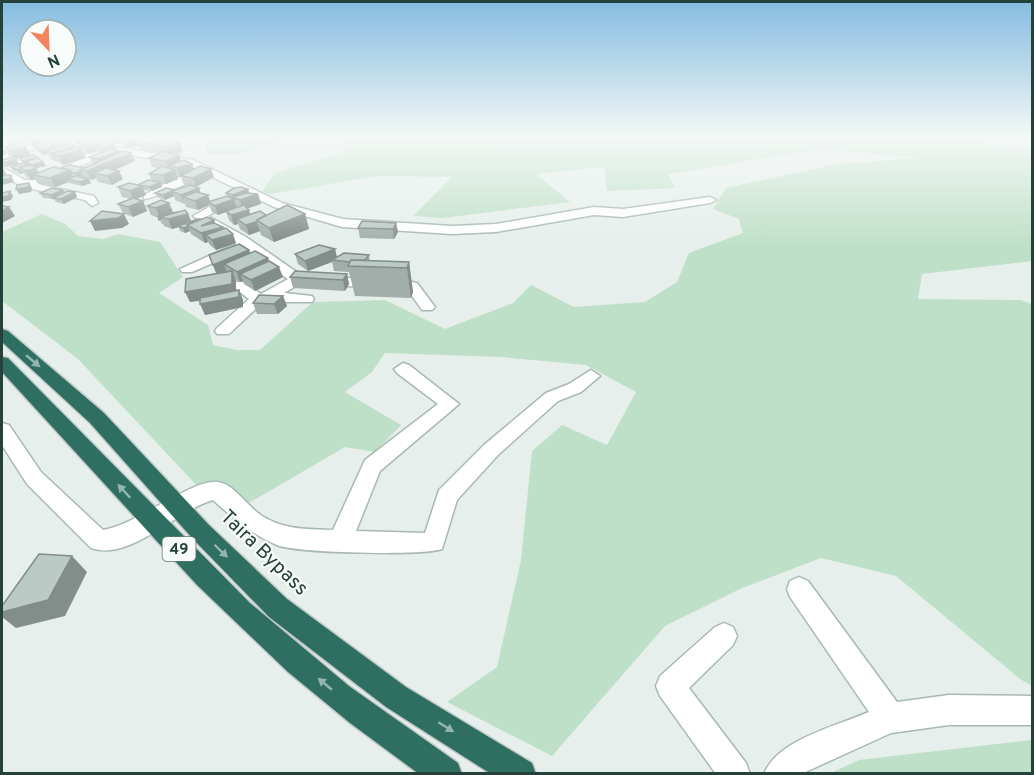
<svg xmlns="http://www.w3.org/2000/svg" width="1034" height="775" font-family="Overpass,sans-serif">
	<rect width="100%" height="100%" fill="#e6efeb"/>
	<path fill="#bfe0c8" d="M 206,136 L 303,136 L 236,154 L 206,154 Z
		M 346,136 L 961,136 L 1011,148 L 1032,146 L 1032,261 L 922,274 L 918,299 L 1020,300 L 1032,304 L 1032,686 L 1020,679 L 896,576 L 821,558 L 742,588 L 665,626 L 552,756 L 447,702 L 497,667 L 521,560 L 532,451 L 562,425 L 607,445 L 636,392 L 586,365 L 501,357 L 385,353 L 372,372 L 345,392 L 401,425 L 375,452 L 345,447 L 247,504 L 200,489 L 78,359 L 2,301 L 2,232 L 42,214 L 65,224 L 78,236 L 103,239 L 119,234 L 160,242 L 183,277 L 159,293 L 208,325 L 213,345 L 237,350 L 260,350 L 313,302 L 385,300 L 445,329 L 513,303 L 531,285 L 574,307 L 645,302 L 677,282 L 689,253 L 743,233 L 739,219 L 713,209 L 726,188 L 838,164 L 917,158 L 821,149 L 668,174 L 675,188 L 607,191 L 604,167 L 536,174 L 570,202 L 444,218 L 413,216 L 452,177 L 376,176 L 259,196 L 275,173 L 344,152 Z
		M 1032,740 L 1032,773 L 831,773 L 859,760 Z"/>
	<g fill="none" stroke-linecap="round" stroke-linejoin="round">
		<defs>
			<path id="minor" d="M 63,136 L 79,136 L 2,159 L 2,153 Z
				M 85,136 L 95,136 L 95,141 L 104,145 L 193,160 L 282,203 L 343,219 L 452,226 L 496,224 L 594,207 L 623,209 L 710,197 L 716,200 L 710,203 L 623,217 L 594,215 L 496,232 L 452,234 L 342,227 L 274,207 L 208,175 C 196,179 150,200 144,199 L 144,195 L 174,179 L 199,171 L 186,165 L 98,149 L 88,144 Z
				M 85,154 L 93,154 L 97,158 L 57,177 L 48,175 L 85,157 Z
				M 2,167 L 25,180 L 40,180 L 41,185 L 94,196 L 98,203 L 92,206 L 85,200 L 32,189 L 30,186 L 19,185 L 2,174 Z
				M 232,194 L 236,195 L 236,199 L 208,216 L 246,237 L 301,275 L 412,282 L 417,283 L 435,307 L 432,310 L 422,310 L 408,290 L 301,283 L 284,293 L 312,296 L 314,299 L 312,302 L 263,302 L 229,334 L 217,334 L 215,331 L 217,328 L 249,299 L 231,285 L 233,282 L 243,282 L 261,294 L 288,279 L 193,216 Z
				M 231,246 L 236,247 L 236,253 L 192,272 L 182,272 L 180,269 Z
				M 403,363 L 409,365 L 459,404 L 380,471 L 356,531 L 425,533 L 439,490 L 484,445 L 546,393 L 569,384 L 591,370 L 600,376 L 581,392 L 558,401 L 498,455 L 457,500 L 442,549 C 422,556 296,553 277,545 C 251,534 233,518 213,500 C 177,510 130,562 91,548 L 27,484 L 2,445 L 2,423 L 9,425 L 41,472 L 103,530 C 137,525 191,479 218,482 C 234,484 248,507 262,516 C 285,530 307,529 333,530 L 365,460 L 438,404 L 397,373 L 394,369 Z
				M 799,577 L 808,581 L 897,702 L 949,695 L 1032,696 L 1032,725 L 949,725 L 891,733 L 801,774 L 764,774 C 777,740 836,726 869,712 L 790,597 L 787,589 L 790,581 Z
				M 724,623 L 733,627 L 737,636 L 733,645 L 689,688 L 746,763 L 750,774 L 716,774 L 660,696 L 656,686 L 660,676 L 715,627 Z"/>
			<path id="highway" d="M 2,329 L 8,331 L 104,413 L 209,525 L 287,599 L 406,687 L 532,763 L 536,774 L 491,774 L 386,707 L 269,617 L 193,539 L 90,423 L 2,342 Z
				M 2,357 L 8,358 L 250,603 L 349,686 L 458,763 L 462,774 L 419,774 L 350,723 L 288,672 L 197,585 L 2,372 Z"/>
		</defs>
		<use href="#minor" stroke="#a8b8b2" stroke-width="3"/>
		<use href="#highway" stroke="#c2cac8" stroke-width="3"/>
		<use href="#minor" fill="#fff" fill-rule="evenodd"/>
		<use href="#highway" fill="#2f6f62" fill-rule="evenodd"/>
	</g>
	<path fill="#a1aea9" d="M 99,136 L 140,136 L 142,140 L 150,137 L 149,136 L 167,137 L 168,138 L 180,143 L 183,152 L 173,154 L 179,155 L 181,161 L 194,169 L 214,177 L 196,187 L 201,193 L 208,195 L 210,202 L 227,196 L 226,193 L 249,193 L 258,194 L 261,204 L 247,208 L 250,215 L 266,215 L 305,214 L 309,229 L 274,242 L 261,235 L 260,231 L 249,235 L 240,229 L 238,224 L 234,225 L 229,220 L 226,212 L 218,215 L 212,212 L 209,205 L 198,210 L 186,207 L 185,204 L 175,200 L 174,196 L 165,200 L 157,197 L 155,193 L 175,190 L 188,185 L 184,185 L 181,177 L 177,175 L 178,179 L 166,184 L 160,184 L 162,187 L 152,191 L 143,190 L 146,195 L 136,199 L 143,201 L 147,211 L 133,217 L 123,213 L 118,204 L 131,199 L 122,197 L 118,187 L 138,185 L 152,181 L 149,174 L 159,168 L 152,167 L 149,158 L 159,153 L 140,149 L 138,146 L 126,148 L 122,143 L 114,144 L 117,150 L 135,161 L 115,170 L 119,171 L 123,179 L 112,185 L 98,182 L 96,178 L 92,180 L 89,179 L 91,183 L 82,186 L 69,183 L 69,182 L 55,187 L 38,184 L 35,179 L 31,180 L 25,176 L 24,173 L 20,174 L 13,171 L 11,167 L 25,164 L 22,162 L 20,158 L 16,159 L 19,164 L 5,167 L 2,163 L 2,160 L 12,157 L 9,156 L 5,147 L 26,147 L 31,155 L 37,157 L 46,166 L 36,168 L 39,172 L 60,168 L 85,168 L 93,164 L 89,157 L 99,153 L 97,151 L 88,153 L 79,148 L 75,140 L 95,142 L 96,145 L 112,143 L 110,140 L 102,141 Z
		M 28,140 L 48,143 L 45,144 L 46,146 L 53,148 L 54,148 L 50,145 L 48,141 L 75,146 L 82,150 L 86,158 L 63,165 L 57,161 L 55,161 L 50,159 L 48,154 L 43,155 L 35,149 Z
		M 63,190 L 64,193 L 75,192 L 77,197 L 64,204 L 56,202 L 54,199 L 43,198 L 40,193 Z
		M 147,206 L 173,212 L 170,213 L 188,214 L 191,221 L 214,220 L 215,224 L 223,227 L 224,229 L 236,243 L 216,250 L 210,245 L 208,242 L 205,243 L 191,234 L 190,231 L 185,233 L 180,231 L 179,227 L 172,229 L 164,226 L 163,224 L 162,224 L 159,218 L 151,215 Z
		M 396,223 L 398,232 L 394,239 L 360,238 L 358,228 Z
		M 335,249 L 337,257 L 369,255 L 370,261 L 409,262 L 413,292 L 411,298 L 355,296 L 349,272 L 334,271 L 332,262 L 308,271 L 298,264 L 295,254 Z
		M 249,250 L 250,253 L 268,258 L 269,261 L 283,277 L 255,291 L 244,284 L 243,281 L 240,282 L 235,279 L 236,290 L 239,290 L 243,300 L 243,307 L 205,315 L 200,301 L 190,302 L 216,273 L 209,255 Z
		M 347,274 L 349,284 L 345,291 L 293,288 L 290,277 Z
		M 283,296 L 287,306 L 278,314 L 257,314 L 253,303 Z"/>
	<path fill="#838d89" d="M 4,136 L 37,136 L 37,137 L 9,144 Z
		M 50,136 L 63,136 L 64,137 L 52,140 Z
		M 100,136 L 109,136 L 110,140 L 102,141 Z
		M 109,136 L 119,136 L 122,143 L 114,144 L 117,151 L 119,151 L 122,157 L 131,153 L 135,161 L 103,175 L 94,173 L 96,178 L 92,180 L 87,171 L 100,166 L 97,159 L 108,155 L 105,147 L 113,143 Z
		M 140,136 L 143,143 L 136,141 L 138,146 L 126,148 L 123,140 Z
		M 45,139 L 48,143 L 45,144 L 47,149 L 45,144 L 34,146 L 32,142 Z
		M 95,142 L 96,145 L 95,145 L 97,151 L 88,153 L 84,145 Z
		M 180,143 L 183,152 L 169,155 L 165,147 Z
		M 75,146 L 78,151 L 82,150 L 86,158 L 63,165 L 58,156 L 53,154 L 57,161 L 55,161 L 51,153 L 46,150 L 48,154 L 43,155 L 41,151 L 53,148 Z
		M 26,147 L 31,155 L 15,159 L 10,151 Z
		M 4,149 L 7,154 L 2,155 L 2,150 Z
		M 179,155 L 182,164 L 170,165 L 171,169 L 169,170 L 166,161 Z
		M 37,157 L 39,162 L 27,161 L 28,164 L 26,165 L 23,161 Z
		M 16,159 L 19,164 L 5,167 L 3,163 Z
		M 43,162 L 46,166 L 36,168 L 41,176 L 33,175 L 35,179 L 31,180 L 26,171 L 31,165 Z
		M 192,164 L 195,172 L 181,176 L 180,177 L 177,168 Z
		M 2,166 L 7,175 L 2,176 Z
		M 21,168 L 24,173 L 20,174 L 18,170 Z
		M 211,169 L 214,177 L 196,187 L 193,178 Z
		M 70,170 L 74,179 L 67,179 L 69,182 L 55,187 L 50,178 Z
		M 175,170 L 178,179 L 166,184 L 163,175 Z
		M 81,171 L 83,176 L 77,178 L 75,173 Z
		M 119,171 L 123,179 L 112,185 L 107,176 Z
		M 11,175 L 14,182 L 2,185 L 2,180 Z
		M 88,179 L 91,183 L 82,186 L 80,182 Z
		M 160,182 L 162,187 L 152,191 L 150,187 Z
		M 29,183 L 32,188 L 31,192 L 19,194 L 16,189 Z
		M 142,186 L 146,195 L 134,200 L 130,191 Z
		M 199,188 L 202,197 L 208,195 L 211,204 L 208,202 L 209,205 L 198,210 L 195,201 L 183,197 L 185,204 L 181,195 Z
		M 248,189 L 251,197 L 258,194 L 261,204 L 243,210 L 240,200 L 234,197 L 233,195 Z
		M 63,190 L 65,194 L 53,198 L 53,200 L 51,195 Z
		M 10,191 L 13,196 L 11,200 L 2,202 L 2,197 Z
		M 172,191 L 174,196 L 165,200 L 163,195 Z
		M 75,192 L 77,197 L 64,204 L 61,199 Z
		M 234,199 L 237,209 L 226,211 L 226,212 L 218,215 L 215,206 Z
		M 143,201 L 147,211 L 133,217 L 128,207 Z
		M 169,203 L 173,212 L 160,218 L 156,208 Z
		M 9,207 L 15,216 L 2,223 L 2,211 Z
		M 249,210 L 252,220 L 237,219 L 238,224 L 234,225 L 231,215 Z
		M 124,214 L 129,224 L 122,228 L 95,231 L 90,221 Z
		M 188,214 L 192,223 L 178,226 L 179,227 L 172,229 L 168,219 Z
		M 305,214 L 309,229 L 274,242 L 269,228 Z
		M 214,220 L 217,229 L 223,227 L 226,236 L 233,234 L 236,243 L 216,250 L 212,240 L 206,235 L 208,242 L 205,243 L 201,233 L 195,229 Z
		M 257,222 L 260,231 L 249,235 L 246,225 Z
		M 396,223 L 398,232 L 394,239 L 393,229 Z
		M 188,227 L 190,231 L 185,233 L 183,228 Z
		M 335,249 L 337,259 L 332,260 L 332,262 L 308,271 L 305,261 Z
		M 249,250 L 252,260 L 224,264 L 226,271 L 217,275 L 213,265 Z
		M 268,258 L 271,269 L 240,274 L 243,281 L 240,282 L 237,272 Z
		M 409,262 L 413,292 L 411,298 L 407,268 Z
		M 279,267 L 283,277 L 255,291 L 251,280 Z
		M 232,271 L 236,281 L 236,294 L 190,302 L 185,292 Z
		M 347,274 L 349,284 L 345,291 L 343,280 Z
		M 239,290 L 243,300 L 243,307 L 205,315 L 200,304 Z
		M 283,296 L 287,306 L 278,314 L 274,304 Z
		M 72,556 L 87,572 L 65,616 L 16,628 L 2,617 L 2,612 Z"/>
	<path fill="#bbcac4" stroke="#838d89" stroke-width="1.5" d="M 41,136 L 45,139 L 32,142 L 28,140 Z
		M 120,136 L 139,136 L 123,140 Z
		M 153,136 L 167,137 L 149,143 L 169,138 L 180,143 L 165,147 L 136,141 Z
		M 85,137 L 95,142 L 84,145 L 75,140 Z
		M 58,138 L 67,145 L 57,147 L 48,141 Z
		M 44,142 L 45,145 L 53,148 L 41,151 L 33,145 Z
		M 104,142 L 114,143 L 105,147 L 95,145 Z
		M 20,143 L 26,147 L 10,151 L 5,147 Z
		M 71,144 L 75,146 L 51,153 L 46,150 Z
		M 77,147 L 82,150 L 58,156 L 53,154 Z
		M 111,149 L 119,151 L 97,159 L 89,157 Z
		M 123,151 L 131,153 L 87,171 L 80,170 Z
		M 162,152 L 179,155 L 166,161 L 149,158 Z
		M 33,155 L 37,157 L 23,161 L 20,158 Z
		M 13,157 L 16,159 L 3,163 L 2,161 L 2,160 Z
		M 38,158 L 43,162 L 31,165 L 27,161 Z
		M 184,160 L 192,164 L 177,168 L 170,165 Z
		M 23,163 L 28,165 L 20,167 L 22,168 L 18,170 L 11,167 Z
		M 31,165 L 36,168 L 26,171 L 20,167 Z
		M 70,165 L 85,168 L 80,170 L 81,171 L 75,173 L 71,172 L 70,170 L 60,168 Z
		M 162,166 L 175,170 L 163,175 L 149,174 Z
		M 200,166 L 211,169 L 193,178 L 181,176 Z
		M 53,167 L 70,170 L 50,178 L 33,175 Z
		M 106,168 L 119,171 L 107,176 L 94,173 Z
		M 11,175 L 11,178 L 2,180 L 2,176 Z
		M 76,176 L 88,179 L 80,182 L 67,179 Z
		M 148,180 L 160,182 L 150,187 L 138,185 Z
		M 29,183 L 28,187 L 16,189 L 17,185 Z
		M 129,183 L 142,186 L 130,191 L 118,187 Z
		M 190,185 L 199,188 L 181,195 L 172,191 Z
		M 241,187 L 248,189 L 233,195 L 226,193 L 234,188 Z
		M 52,188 L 63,190 L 51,195 L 40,193 Z
		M 166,188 L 175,190 L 163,195 L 155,193 Z
		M 10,191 L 8,196 L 2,197 L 2,193 Z
		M 67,191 L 75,192 L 61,199 L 53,198 Z
		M 196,192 L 208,195 L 195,201 L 183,197 Z
		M 246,193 L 258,194 L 240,200 L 232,197 Z
		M 227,196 L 234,199 L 215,206 L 208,202 Z
		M 133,198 L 143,201 L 128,207 L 118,204 Z
		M 161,200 L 169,203 L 156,208 L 147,206 Z
		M 244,205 L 249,210 L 231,215 L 226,211 Z
		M 287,205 L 305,214 L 269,228 L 257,220 Z
		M 2,206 L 9,207 L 2,211 Z
		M 185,210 L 188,214 L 168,219 L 160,217 Z
		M 102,211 L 124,214 L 118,218 L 90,221 Z
		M 260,211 L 266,215 L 257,220 L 258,221 L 246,225 L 237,219 Z
		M 177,212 L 160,217 L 161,219 L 159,220 L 158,216 Z
		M 207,217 L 214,220 L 201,226 L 214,223 L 223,227 L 201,233 L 187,225 Z
		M 198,219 L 201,219 L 187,225 L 188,227 L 183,228 L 178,226 Z
		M 362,221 L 396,223 L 393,229 L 358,228 Z
		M 226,228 L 233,234 L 212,240 L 206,235 Z
		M 239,244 L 249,250 L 213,265 L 209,255 Z
		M 319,245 L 335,249 L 305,261 L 295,254 Z
		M 255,251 L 268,258 L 237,272 L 224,264 Z
		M 344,253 L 369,255 L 365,260 L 351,260 L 350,262 L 332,260 Z
		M 351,260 L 409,262 L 407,268 L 348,266 Z
		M 269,261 L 279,267 L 251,280 L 240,274 Z
		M 232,271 L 232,284 L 185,292 L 186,279 Z
		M 295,271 L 347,274 L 343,280 L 290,277 Z
		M 239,290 L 239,297 L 200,304 L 200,298 Z
		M 259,295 L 283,296 L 274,304 L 253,303 Z
		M 39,554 L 72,556 L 48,600 L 2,612 L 2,606 Z"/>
	<defs><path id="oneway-solid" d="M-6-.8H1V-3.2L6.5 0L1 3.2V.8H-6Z" transform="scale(1.5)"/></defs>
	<g fill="#93b5ae">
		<use href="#oneway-solid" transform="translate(33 361) rotate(40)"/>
		<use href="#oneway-solid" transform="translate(124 491) rotate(-133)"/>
		<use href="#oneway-solid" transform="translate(221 551) rotate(44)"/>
		<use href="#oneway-solid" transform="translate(325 684) rotate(-140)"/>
		<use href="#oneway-solid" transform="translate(446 727) rotate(32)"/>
	</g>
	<linearGradient id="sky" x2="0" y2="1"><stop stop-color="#84bce0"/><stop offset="0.56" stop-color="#f4f8f6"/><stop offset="1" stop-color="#f4f8f6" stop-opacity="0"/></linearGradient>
	<rect width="1034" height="245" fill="url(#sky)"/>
	<g text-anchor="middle" stroke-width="4.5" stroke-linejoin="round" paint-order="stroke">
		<rect fill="#f7fbf9" stroke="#637a73" stroke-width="1.5" x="162.5" y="537" width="33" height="24" rx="4.5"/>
		<g font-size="15" font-weight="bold" fill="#24423a">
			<text x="179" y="554">49</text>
		</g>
		<g font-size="20" fill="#24423a" stroke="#f7fbf9">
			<text transform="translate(265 552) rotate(44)" y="7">Taira Bypass</text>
		</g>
	</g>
	<rect width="1034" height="775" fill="none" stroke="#24423a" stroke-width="6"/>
	<g transform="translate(48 48) rotate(157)"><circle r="28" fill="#f7fbf9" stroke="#a3b1ad" stroke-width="1.5"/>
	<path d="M0-4.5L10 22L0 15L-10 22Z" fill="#f4845f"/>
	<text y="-9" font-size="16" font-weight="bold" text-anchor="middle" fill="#24423a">N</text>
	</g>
</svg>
